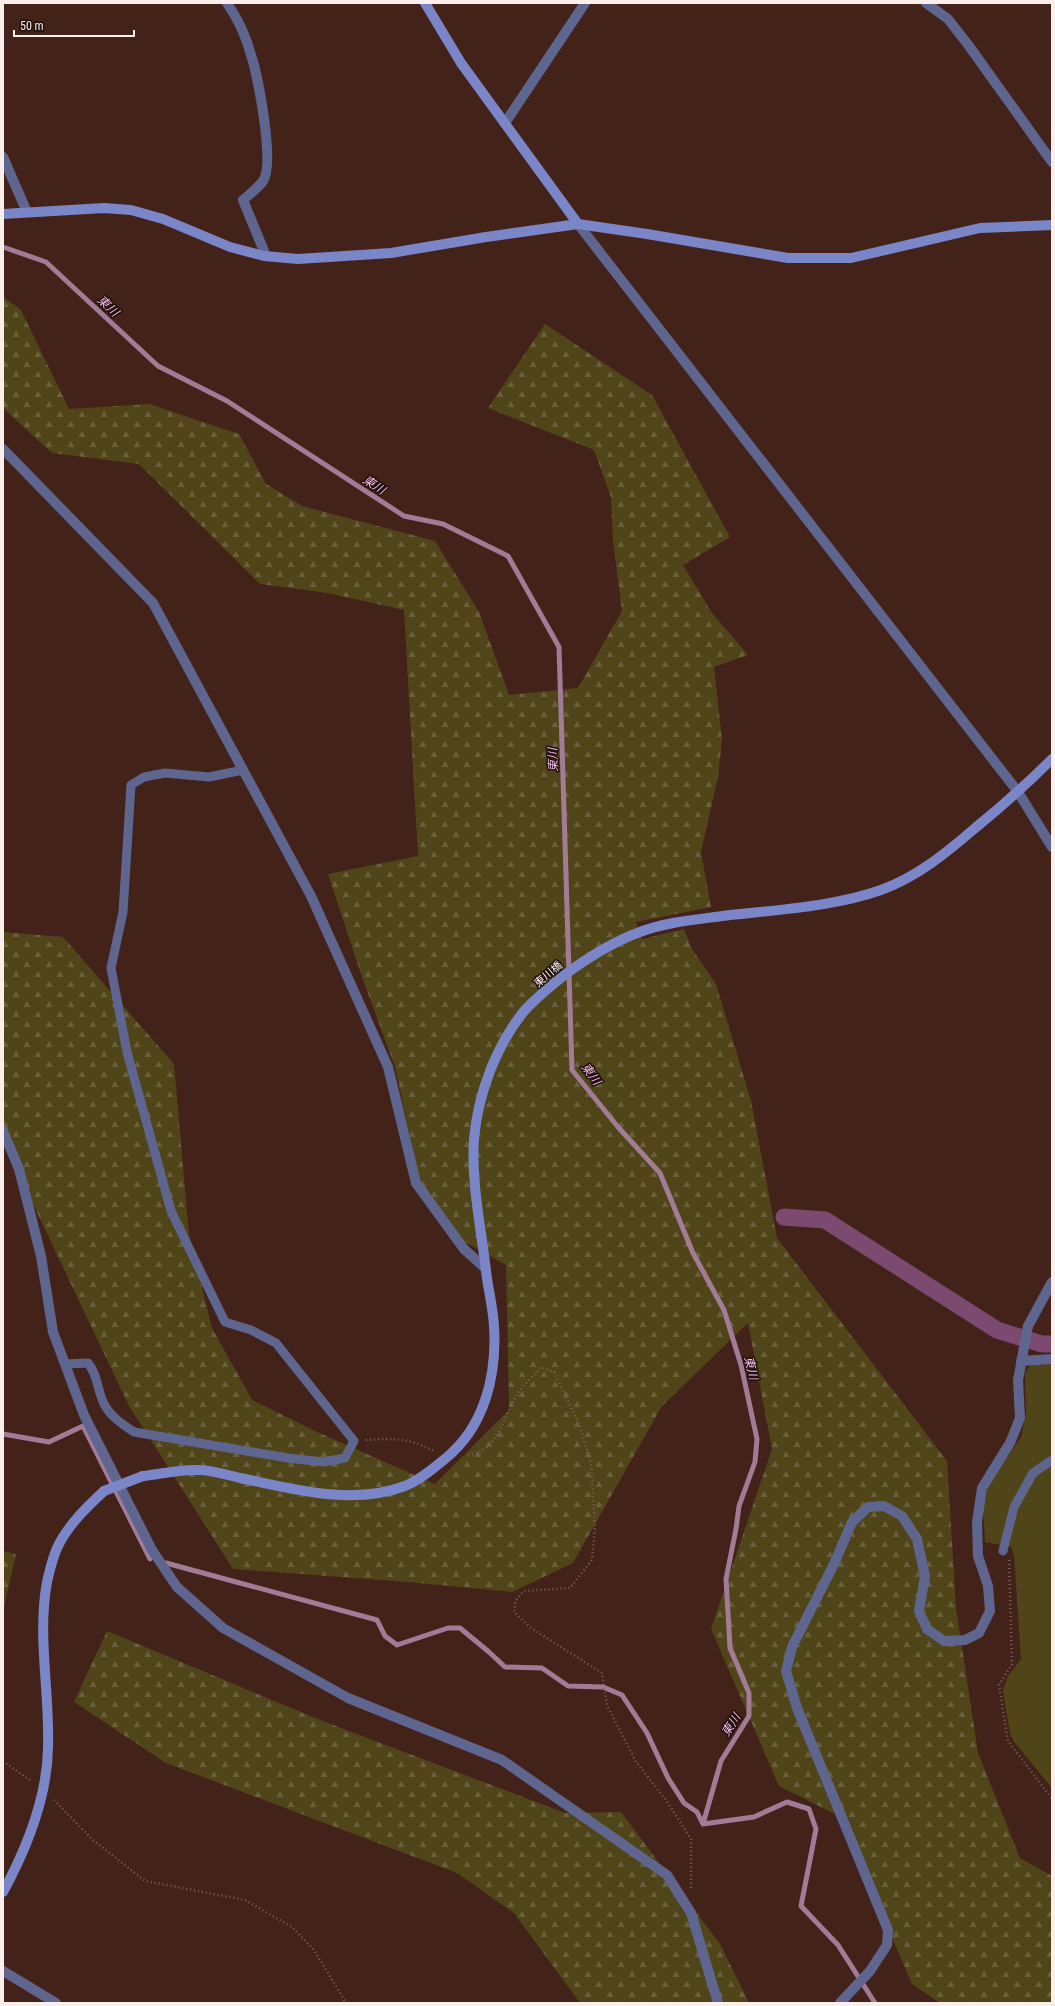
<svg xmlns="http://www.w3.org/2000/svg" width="1055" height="2006" font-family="'Roboto Condensed','Noto Sans JP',sans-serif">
	<defs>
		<pattern id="forest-firs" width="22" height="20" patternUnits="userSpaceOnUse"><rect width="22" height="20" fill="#504519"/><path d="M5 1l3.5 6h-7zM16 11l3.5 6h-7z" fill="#6a603b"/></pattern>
	</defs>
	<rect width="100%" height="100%" fill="#432219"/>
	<path fill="#504519" d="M 1052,1364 L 1052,1788 L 1015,1743 L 1010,1734 L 1003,1690 L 1008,1676 L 1021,1659 L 1014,1555 L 1011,1547 L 985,1542 L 983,1507 L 988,1486 L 1021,1437 L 1026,1414 L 1025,1373 L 1030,1365 Z"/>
	<path fill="url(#forest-firs)" d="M 3,296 L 21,310 L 69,409 L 149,404 L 239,434 L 266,484 L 302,506 L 435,541 L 479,612 L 509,695 L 578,688 L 622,611 L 613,541 L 611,497 L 594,450 L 488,408 L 545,324 L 652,395 L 730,537 L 683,565 L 712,613 L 748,655 L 714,667 L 722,740 L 718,777 L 701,852 L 711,907 L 636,922 L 642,939 L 684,929 L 692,949 L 716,984 L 751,1101 L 777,1238 L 947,1461 L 956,1608 L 978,1753 L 1020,1858 L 1052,1876 L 1052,2003 L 940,2003 L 912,1984 L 839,1816 L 779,1786 L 711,1629 L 772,1449 L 748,1323 L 662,1406 L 573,1563 L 512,1592 L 408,1582 L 233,1569 L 129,1406 L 3,1141 L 3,932 L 63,937 L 174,1064 L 189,1235 L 212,1328 L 252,1400 L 317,1432 L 435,1484 L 509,1410 L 506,1265 L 458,1238 L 420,1182 L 395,1067 L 362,977 L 328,874 L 418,856 L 404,610 L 328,593 L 260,584 L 139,464 L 52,453 L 3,408 Z
		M 3,1551 L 16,1554 L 3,1611 Z
		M 107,1631 L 320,1720 L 565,1813 L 621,1812 L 720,1944 L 749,2003 L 580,2003 L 514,1913 L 457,1873 L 166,1763 L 74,1702 Z"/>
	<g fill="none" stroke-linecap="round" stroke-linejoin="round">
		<path stroke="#a27b96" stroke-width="5" d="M 3,247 L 46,262 L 158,366 L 227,401 L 404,516 L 443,524 L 508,556 L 559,647 L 572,1070 L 618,1127 L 660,1173 L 693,1253 L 724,1310 L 741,1365 L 757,1439 L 755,1462 L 739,1506 L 736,1529 L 726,1579 L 730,1648 L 749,1693 L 749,1716 L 721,1761 L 703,1824
			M 3,1434 L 49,1442 L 83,1426 L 150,1559
			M 166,1563 L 377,1620 L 385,1636 L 397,1645 L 448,1628 L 460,1628 L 489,1652 L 505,1667 L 542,1668 L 568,1686 L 603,1687 L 622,1695 L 647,1733 L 668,1778 L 684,1803 L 697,1812 L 703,1824
			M 703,1824 L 754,1817 L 787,1802 L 809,1809 L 816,1829 L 801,1906 L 838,1945 L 875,2003"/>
		<path stroke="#7c4a71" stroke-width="17" d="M 784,1217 L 825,1220 L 997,1330 L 1042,1344 L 1052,1344"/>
		<path stroke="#7e635c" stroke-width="2.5" stroke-dasharray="1 3" stroke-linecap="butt" d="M 366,1440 C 396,1438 407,1438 434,1451
			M 468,1455 C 499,1452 504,1412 520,1390 C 526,1382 535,1375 541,1367 L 554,1372 L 579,1424 L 591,1463 L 595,1527 L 592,1560 L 570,1588 L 524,1591 L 516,1600 L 514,1612 L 531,1628 L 602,1673 L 607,1705 L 636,1762 L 666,1800 L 691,1839 L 691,1889
			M 1009,1560 L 1012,1664 L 999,1685 L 1008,1741 L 1052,1799
			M 3,1761 L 32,1782
			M 54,1800 L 93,1840 L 145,1881 L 245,1900 L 292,1927 L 314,1950 L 346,2003"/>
		<path stroke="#5e668f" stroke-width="9" d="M 65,1364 L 88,1363 C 98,1375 97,1390 104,1404 C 111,1417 122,1424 134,1432 L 288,1458 L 323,1462 L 345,1458 L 354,1441 L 276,1343 L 251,1330 L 225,1322 L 171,1211 L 127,1052 L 111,968 L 123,912 L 131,785 L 144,777 L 165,773 L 209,777 L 243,770
			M 1003,1551 L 1014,1507 L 1033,1473 L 1052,1460"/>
		<path stroke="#5e668f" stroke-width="10" d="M 227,3 C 238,19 246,36 251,55 C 258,76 275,164 263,181 C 258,188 250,194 243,200 L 266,256
			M 926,3 L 948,19 L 969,46 L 1052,162
			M 505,123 L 585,3
			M 3,157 L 27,212
			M 578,224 L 1018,792 L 1052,847
			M 3,449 L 153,603 L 311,896 L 388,1067 L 416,1183 L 464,1249 L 486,1269
			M 3,1131 L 19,1169 L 41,1256 L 53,1332 L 84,1415 L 152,1550 L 177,1587 L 223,1628 L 348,1698 L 502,1760 L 667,1875 L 691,1913 L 718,2003
			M 1021,1361 L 1052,1359
			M 3,1971 L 56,2003
			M 840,2003 L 870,1971 L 887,1945 L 888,1930 L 797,1708 L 786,1671 L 792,1647 L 834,1564 L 852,1522 L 868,1507 L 884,1506 L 902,1516 L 917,1539 L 925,1576 L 919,1611 L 927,1629 L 944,1641 L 965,1640 L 979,1633 L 990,1611 L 988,1586 L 978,1556 L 977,1522 L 982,1488 L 1010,1443 L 1020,1418 L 1018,1380 L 1028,1326 L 1052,1282"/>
		<path stroke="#7a86c7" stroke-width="10" d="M 425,3 L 461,63 L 578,224
			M 3,214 L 104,208 L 131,210 L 163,219 L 230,247 L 264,256 L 298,259 L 391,253 L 486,237 L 578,224 L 647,234 L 788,258 L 851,258 L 980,228 L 1052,225
			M 143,1476 C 161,1474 181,1469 199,1470 C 212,1470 227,1475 240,1478 C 294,1489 352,1506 405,1486 C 420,1480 434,1468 446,1458 C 485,1426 497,1375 494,1326 C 493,1307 488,1289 486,1271 C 481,1227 471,1183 474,1139 C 478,1094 496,1045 525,1010 C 537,997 553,984 567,973 C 589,957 615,941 640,932 C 663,923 691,920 715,917 C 769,910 830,908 881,890 C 917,877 946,853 974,829 C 1001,807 1027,784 1052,759
			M 3,1892 C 27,1848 47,1799 48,1748 C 50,1692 37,1637 47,1582 C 50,1569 53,1555 59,1544 C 70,1523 87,1507 104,1491"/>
		<path stroke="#7a86c7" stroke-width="10" d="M 104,1491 L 143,1476"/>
	</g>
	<g text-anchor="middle" stroke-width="3" stroke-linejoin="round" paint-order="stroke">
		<g font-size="11" fill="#fceeeb" stroke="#1f100c">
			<text transform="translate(548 974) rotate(-40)" y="4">東川橋</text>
		</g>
		<g font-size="12" font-style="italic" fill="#f9bcea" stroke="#1f100c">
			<text transform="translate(108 306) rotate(43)" y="4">東川</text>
			<text transform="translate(374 485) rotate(33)" y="4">東川</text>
			<text transform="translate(553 760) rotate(-92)" y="4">東川</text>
			<text transform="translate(591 1074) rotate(54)" y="4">東川</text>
			<text transform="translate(751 1368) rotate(76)" y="4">東川</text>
			<text transform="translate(731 1725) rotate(-58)" y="4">東川</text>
		</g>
	</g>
	<rect width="1055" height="2006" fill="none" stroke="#fceeeb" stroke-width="8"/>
	<path d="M14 30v6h120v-6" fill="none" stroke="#fceeeb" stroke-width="2"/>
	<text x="20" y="30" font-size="12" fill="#fceeeb" stroke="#1f100c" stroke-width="3" paint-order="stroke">50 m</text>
</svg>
